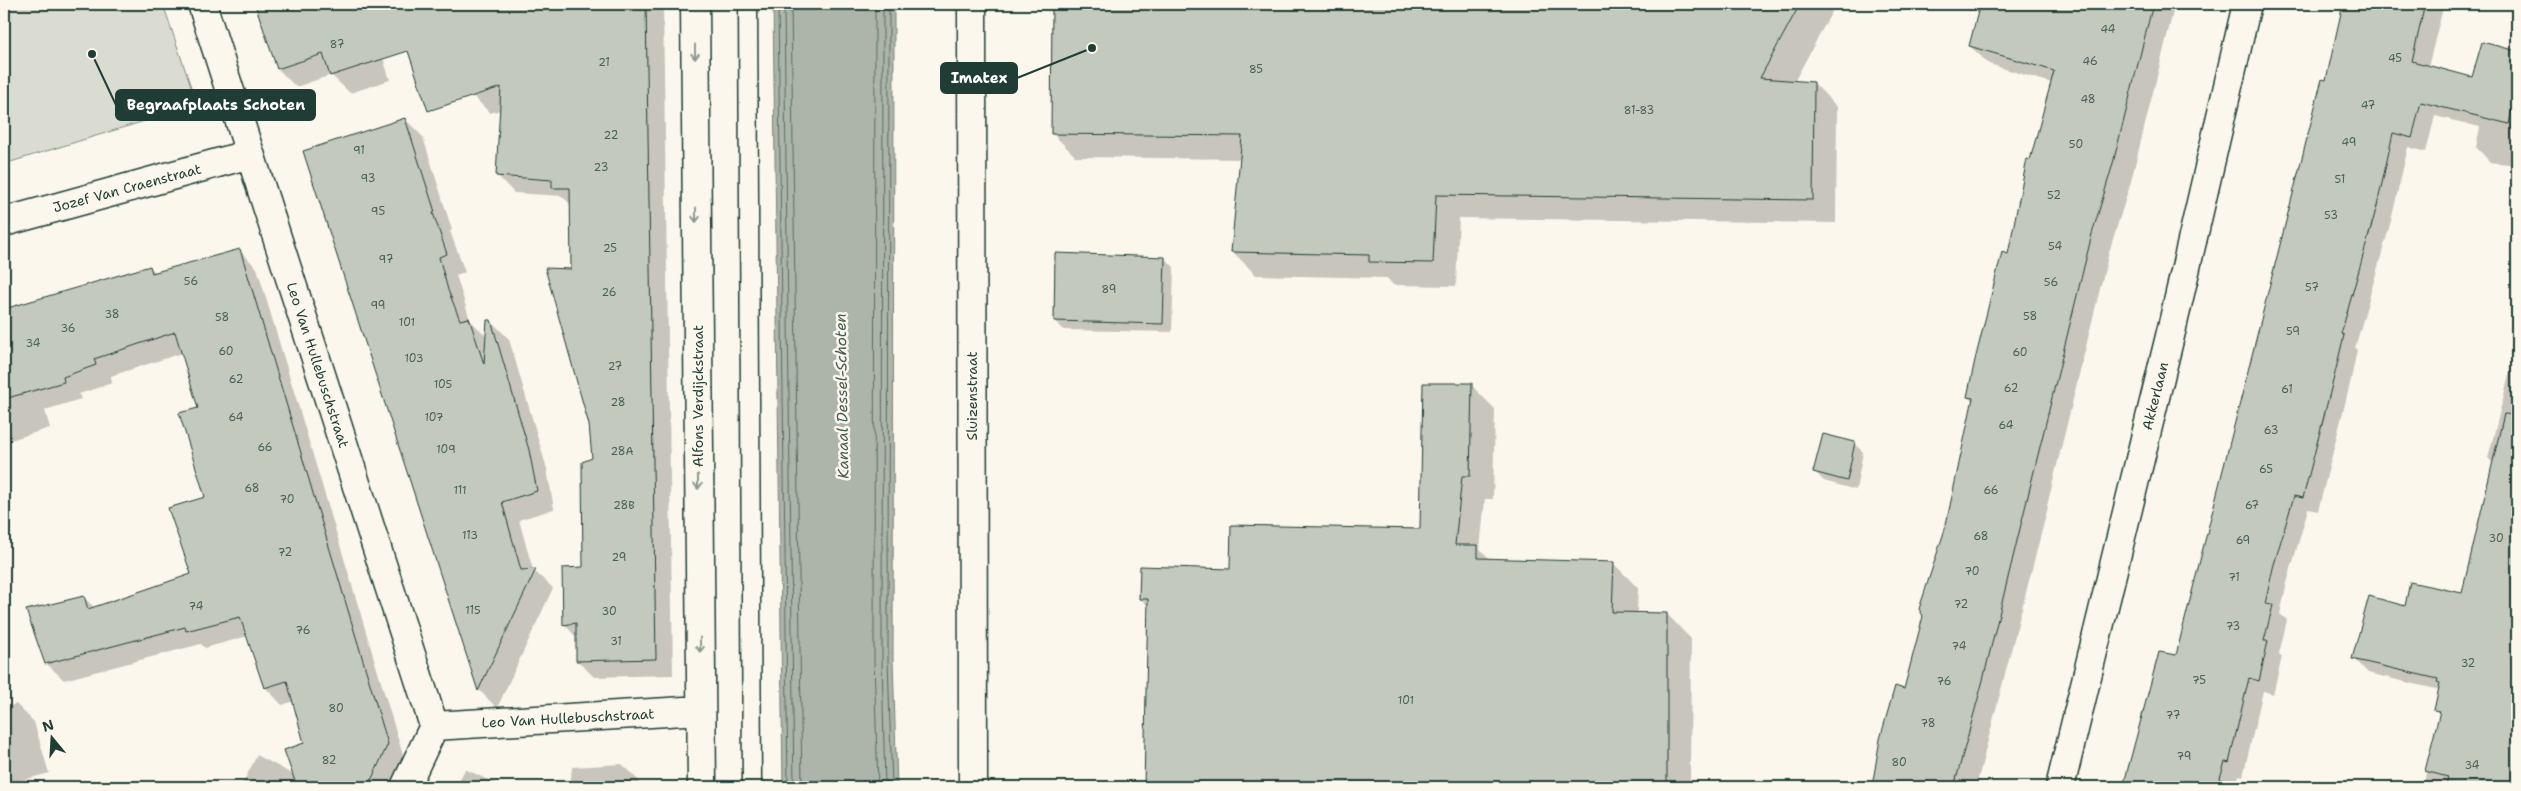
<svg xmlns="http://www.w3.org/2000/svg" width="2521" height="791" font-family="'Shantell Sans',sans-serif">
	<rect width="100%" height="100%" fill="#fbf7ec"/>
	<filter id="ink" filterUnits="userSpaceOnUse"><feTurbulence type="fractalNoise" baseFrequency=".02" numOctaves="2"/><feDisplacementMap in="SourceGraphic" scale="10" xChannelSelector="R" yChannelSelector="G"/><feConvolveMatrix kernelMatrix="1 2 1 2 8 2 1 2 1" color-interpolation-filters="sRGB"/></filter>
	<g filter="url(#ink)">
		<path fill="#dbdcd1" stroke="#7d8c82" d="M 4,4 L 163,4 L 197,105 L 4,164 Z"/>
		<path fill="#adb4aa" stroke="#74847b" d="M 773,4 L 894,4 L 893,660 L 897,787 L 783,787 Z"/>
		<path fill="#0003" d="M 256,4 L 366,4 L 390,80 L 350,93 L 331,75 L 296,87 L 278,69 Z
			M 450,4 L 663,4 L 673,675 L 594,677 L 577,660 L 577,638 L 564,624 L 584,569 L 593,459 L 572,270 L 571,205 L 562,196 L 514,193 L 497,175 L 501,110 L 490,113 L 473,96 Z
			M 1054,4 L 1836,4 L 1794,82 L 1814,83 L 1837,107 L 1836,223 L 1459,218 L 1456,286 L 1393,285 L 1387,278 L 1256,275 L 1232,251 L 1241,159 L 1076,157 L 1053,134 Z
			M 2075,4 L 2175,4 L 2130,185 L 2109,252 L 2047,506 L 2048,507 L 1976,787 L 1873,787 L 1881,740 L 1905,691 L 1946,529 L 1973,402 L 1968,397 L 2009,255 L 2052,83 L 1989,64 L 1970,46 L 2066,38 Z
			M 2346,4 L 2444,4 L 2428,67 L 2473,79 L 2483,43 L 2517,52 L 2517,165 L 2490,162 L 2476,147 L 2480,127 L 2435,116 L 2426,152 L 2408,147 L 2391,221 L 2355,348 L 2357,350 L 2350,384 L 2318,511 L 2308,509 L 2287,583 L 2280,614 L 2287,620 L 2279,654 L 2282,657 L 2273,694 L 2263,691 L 2243,776 L 2239,775 L 2236,787 L 2125,787 L 2160,653 L 2177,657 Z
			M 405,119 L 423,137 L 452,230 L 450,231 L 465,272 L 456,275 L 470,320 L 487,337 L 491,321 L 509,339 L 547,469 L 554,509 L 519,520 L 533,570 L 553,588 L 497,708 L 479,690 L 382,388 Z
			M 240,251 L 257,268 L 405,762 L 393,787 L 241,787 L 257,755 L 294,775 L 305,744 L 294,701 L 282,705 L 265,687 L 248,636 L 205,648 L 201,644 L 64,680 L 46,663 L 83,597 L 95,608 L 193,575 L 206,497 L 200,409 L 182,353 L 111,376 L 112,383 L 79,394 L 81,399 L 45,410 L 50,428 L 4,442 L 4,310 L 150,267 L 156,273 Z
			M 1164,258 L 1174,267 L 1172,332 L 1064,330 L 1055,321 Z
			M 2517,355 L 2517,787 L 2423,787 L 2440,714 L 2435,709 L 2440,690 L 2368,673 L 2354,658 L 2406,607 L 2463,594 L 2494,464 L 2488,458 L 2512,363 L 2515,363 Z
			M 1471,385 L 1495,409 L 1493,499 L 1485,499 L 1480,549 L 1490,559 L 1613,563 L 1638,588 L 1637,614 L 1667,614 L 1691,639 L 1690,787 L 1146,787 L 1149,607 L 1141,599 L 1231,570 L 1421,530 Z
			M 1854,443 L 1863,452 L 1856,490 L 1824,481 L 1815,472 Z
			M 16,704 L 34,722 L 49,773 L 13,783 L 4,774 L 4,708 Z
			M 622,764 L 639,781 L 639,787 L 570,787 L 572,767 Z
			M 465,769 L 503,787 L 456,787 Z"/>
		<g fill="none" stroke-linecap="round" stroke-linejoin="round">
			<path stroke="#586d63" stroke-width="1" d="M 778,4 L 788,787
				M 784,4 L 794,787
				M 791,4 L 802,787
				M 875,4 L 874,660 L 878,787
				M 883,4 L 882,660 L 885,787
				M 889,4 L 888,660 L 892,787"/>
		</g>
		<path fill="#c4c9be" stroke="#1f3d34" d="M 255,4 L 494,4 L 495,6 L 646,4 L 656,659 L 576,661 L 576,623 L 563,625 L 562,568 L 583,567 L 582,462 L 592,458 L 589,425 L 545,268 L 571,269 L 570,188 L 552,188 L 552,180 L 496,176 L 501,87 L 428,111 L 408,51 L 330,76 L 323,54 L 277,69 Z
			M 1052,4 L 1800,4 L 1760,78 L 1814,82 L 1813,200 L 1436,195 L 1433,263 L 1369,262 L 1369,255 L 1231,252 L 1242,136 L 1051,134 Z
			M 1980,4 L 2153,4 L 2112,167 L 2092,234 L 1983,680 L 1954,787 L 1872,787 L 1880,739 L 1895,686 L 1904,689 L 1923,616 L 1919,609 L 1945,529 L 1973,398 L 1967,397 L 1975,360 L 2002,252 L 2008,254 L 2027,159 L 2030,160 L 2054,71 L 1969,46 Z
			M 2343,4 L 2425,4 L 2412,61 L 2472,77 L 2482,42 L 2517,51 L 2517,87 L 2509,124 L 2421,102 L 2412,138 L 2393,133 L 2377,206 L 2341,334 L 2344,335 L 2336,369 L 2303,498 L 2294,496 L 2273,568 L 2265,604 L 2273,605 L 2264,641 L 2268,641 L 2259,681 L 2249,678 L 2229,763 L 2225,762 L 2217,787 L 2123,787 L 2159,652 L 2176,655 L 2322,79 L 2326,80 Z
			M 405,118 L 435,212 L 433,213 L 447,254 L 439,257 L 448,290 L 460,320 L 469,318 L 484,364 L 487,320 L 491,320 L 529,450 L 537,491 L 502,502 L 521,570 L 536,569 L 478,691 L 303,151 Z
			M 240,249 L 388,744 L 368,787 L 297,787 L 284,750 L 304,743 L 287,681 L 264,688 L 240,617 L 186,631 L 185,627 L 45,664 L 26,610 L 84,596 L 88,609 L 191,574 L 168,508 L 205,497 L 179,413 L 198,408 L 175,332 L 94,359 L 96,365 L 63,377 L 64,382 L 4,399 L 4,309 L 150,266 L 152,273 Z
			M 1055,253 L 1165,257 L 1163,324 L 1054,321 Z
			M 1423,383 L 1472,383 L 1470,476 L 1462,476 L 1455,545 L 1478,545 L 1478,558 L 1614,562 L 1612,612 L 1667,613 L 1667,787 L 1144,787 L 1148,599 L 1139,599 L 1140,566 L 1230,569 L 1231,525 L 1420,529 Z
			M 2504,414 L 2517,415 L 2517,770 L 2513,787 L 2446,787 L 2448,777 L 2425,771 L 2440,711 L 2434,710 L 2440,683 L 2437,682 L 2438,679 L 2352,659 L 2369,596 L 2405,606 L 2410,582 L 2462,593 Z
			M 1823,434 L 1855,442 L 1847,481 L 1813,472 Z"/>
		<g fill="none" stroke-linecap="round" stroke-linejoin="round">
			<defs>
				<path id="lane" d="M 748,4 L 752,787"/>
				<path id="street" d="M 202,4 L 434,726 L 405,787
					M 695,4 L 702,787
					M 972,4 L 973,787
					M 4,222 L 250,154
					M 434,726 L 701,710
					M 2060,787 L 2171,332 L 2247,4"/>
			</defs>
			<use href="#lane" stroke="#1f3d34" stroke-width="21"/>
			<use href="#street" stroke="#1f3d34" stroke-width="31"/>
			<use href="#lane" stroke="#fbf7ec" stroke-width="18"/>
			<use href="#street" stroke="#fbf7ec" stroke-width="28"/>
		</g>
		<defs><path id="oneway-shaft" d="M-6 0H5M1.5-3L5.5 0L1.5 3" fill="none" stroke-width="1.6" stroke-linecap="round" stroke-linejoin="round" transform="scale(1.25)"/></defs>
		<g stroke="#8d9a90">
			<use href="#oneway-shaft" transform="translate(695 52) rotate(90)"/>
			<use href="#oneway-shaft" transform="translate(696 215) rotate(90)"/>
			<use href="#oneway-shaft" transform="translate(698 482) rotate(90)"/>
			<use href="#oneway-shaft" transform="translate(700 645) rotate(90)"/>
		</g>
	</g>
	<g text-anchor="middle" stroke-width="5" stroke-linejoin="round" paint-order="stroke">
		<g font-size="11" fill="#486056">
			<text x="2108" y="33">44</text>
			<text x="337" y="48">87</text>
			<text x="2395" y="62">45</text>
			<text x="2090" y="65">46</text>
			<text x="604" y="66">21</text>
			<text x="1256" y="73">85</text>
			<text x="2088" y="103">48</text>
			<text x="2368" y="109">47</text>
			<text x="1639" y="114">81-83</text>
			<text x="611" y="139">22</text>
			<text x="2349" y="146">49</text>
			<text x="2076" y="148">50</text>
			<text x="359" y="154">91</text>
			<text x="601" y="171">23</text>
			<text x="368" y="182">93</text>
			<text x="2340" y="183">51</text>
			<text x="2054" y="199">52</text>
			<text x="378" y="215">95</text>
			<text x="2331" y="219">53</text>
			<text x="2055" y="250">54</text>
			<text x="610" y="252">25</text>
			<text x="386" y="263">97</text>
			<text x="191" y="285">56</text>
			<text x="2051" y="286">56</text>
			<text x="2312" y="291">57</text>
			<text x="1109" y="293">89</text>
			<text x="609" y="296">26</text>
			<text x="378" y="309">99</text>
			<text x="112" y="318">38</text>
			<text x="2030" y="320">58</text>
			<text x="222" y="321">58</text>
			<text x="407" y="326">101</text>
			<text x="68" y="332">36</text>
			<text x="2293" y="335">59</text>
			<text x="33" y="347">34</text>
			<text x="226" y="355">60</text>
			<text x="2020" y="356">60</text>
			<text x="414" y="362">103</text>
			<text x="615" y="370">27</text>
			<text x="236" y="383">62</text>
			<text x="443" y="388">105</text>
			<text x="2011" y="392">62</text>
			<text x="2287" y="393">61</text>
			<text x="618" y="406">28</text>
			<text x="236" y="421">64</text>
			<text x="434" y="421">107</text>
			<text x="2006" y="429">64</text>
			<text x="2271" y="434">63</text>
			<text x="265" y="451">66</text>
			<text x="446" y="453">109</text>
			<text x="622" y="455">28A</text>
			<text x="2266" y="473">65</text>
			<text x="252" y="492">68</text>
			<text x="460" y="494">111</text>
			<text x="1991" y="494">66</text>
			<text x="287" y="503">70</text>
			<text x="624" y="509">28B</text>
			<text x="2252" y="509">67</text>
			<text x="470" y="539">113</text>
			<text x="1981" y="540">68</text>
			<text x="2496" y="542">30</text>
			<text x="2243" y="544">69</text>
			<text x="285" y="556">72</text>
			<text x="619" y="561">29</text>
			<text x="1972" y="575">70</text>
			<text x="2234" y="581">71</text>
			<text x="1961" y="608">72</text>
			<text x="196" y="610">74</text>
			<text x="473" y="614">115</text>
			<text x="609" y="615">30</text>
			<text x="2233" y="630">73</text>
			<text x="303" y="634">76</text>
			<text x="616" y="645">31</text>
			<text x="1959" y="650">74</text>
			<text x="2468" y="667">32</text>
			<text x="2199" y="684">75</text>
			<text x="1944" y="685">76</text>
			<text x="1406" y="704">101</text>
			<text x="336" y="712">80</text>
			<text x="2173" y="719">77</text>
			<text x="1928" y="727">78</text>
			<text x="2184" y="760">79</text>
			<text x="329" y="764">82</text>
			<text x="1899" y="766">80</text>
			<text x="2472" y="769">34</text>
		</g>
		<g font-size="14" fill="#1f3d34" stroke="#fbf7ec">
			<text transform="translate(127 188) rotate(-15)" y="5">Jozef Van Craenstraat</text>
			<text transform="translate(318 365) rotate(72)" y="5">Leo Van Hullebuschstraat</text>
			<text transform="translate(698 396) rotate(-90)" y="5">Alfons Verdijckstraat</text>
			<text transform="translate(972 396) rotate(-90)" y="5">Sluizenstraat</text>
			<text transform="translate(2155 396) rotate(-76)" y="5">Akkerlaan</text>
			<text transform="translate(568 718) rotate(-3)" y="5">Leo Van Hullebuschstraat</text>
		</g>
		<g font-size="15" font-style="italic" fill="#425b52" stroke="#fbf7ec">
			<text transform="translate(842 396) rotate(-91)" y="5">Kanaal Dessel-Schoten</text>
		</g>
	</g>
	<path fill="none" stroke="#1f3d34" stroke-width="2" d="M1092 48L1017 78M92 54L116 105"/>
	<g fill="#1f3d34" stroke="#fbf7ec" stroke-width="2">
		<circle cx="1092" cy="48" r="5"/>
		<circle cx="92" cy="54" r="5"/>
	</g>
	<g fill="#1f3d34" stroke="#1f3d34" stroke-width="2">
		<rect x="941" y="63" width="76" height="30" rx="5"/>
		<rect x="116" y="90" width="199" height="30" rx="5"/>
	</g>
	<g font-size="15" text-anchor="middle" font-weight="bold" fill="#fff">
		<text x="979" y="83">Imatex</text>
		<text x="216" y="110">Begraafplaats Schoten</text>
	</g>
	<rect width="2521" height="791" fill="none" stroke="#fbf7ec" stroke-width="20"/>
	<rect x="10" y="10" width="2501" height="771" fill="none" stroke="#1f3d34" stroke-width="2" filter="url(#ink)"/>
	<g transform="translate(52 738) rotate(342)" stroke="#fbf7ec" stroke-width="4" paint-order="stroke">
	<path d="M0-4L9 19L0 12L-9 19Z" fill="#1f3d34"/>
	<text y="-8" font-size="14" font-weight="bold" text-anchor="middle" fill="#1f3d34">N</text>
	</g>
</svg>
